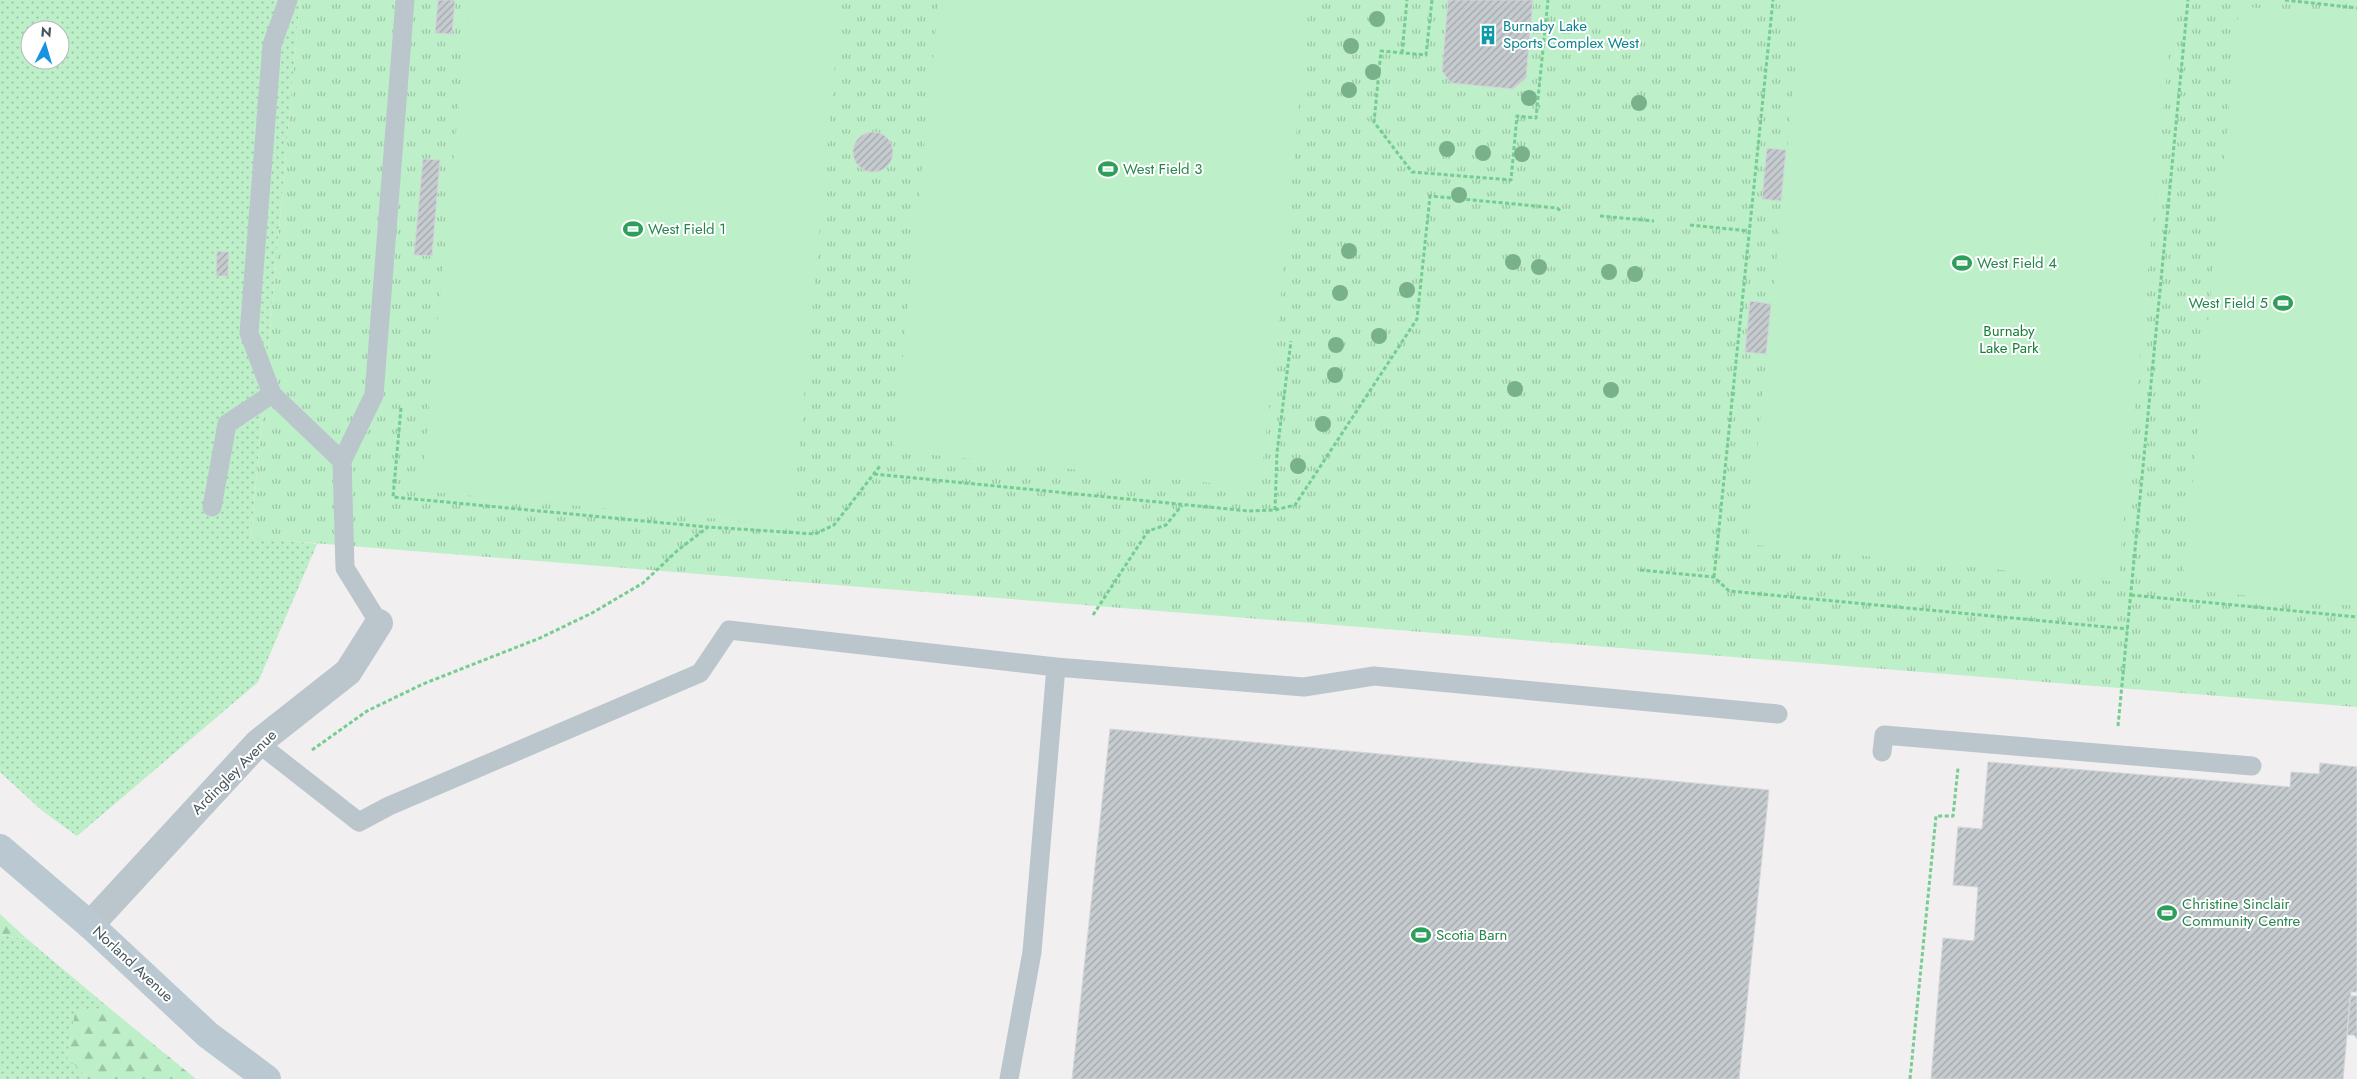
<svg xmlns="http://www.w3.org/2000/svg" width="2357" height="1079" font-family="Jost,sans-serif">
	<defs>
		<pattern id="grass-dots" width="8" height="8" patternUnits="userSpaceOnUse" patternTransform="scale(1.25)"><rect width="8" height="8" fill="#bdefc8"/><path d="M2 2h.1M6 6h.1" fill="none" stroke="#9bc4a6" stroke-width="1.8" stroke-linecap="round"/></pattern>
		<pattern id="forest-firs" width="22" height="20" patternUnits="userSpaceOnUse" patternTransform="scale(1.25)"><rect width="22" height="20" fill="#bdefc8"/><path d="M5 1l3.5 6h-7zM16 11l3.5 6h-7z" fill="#9bc4a6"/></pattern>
		<pattern id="park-tufts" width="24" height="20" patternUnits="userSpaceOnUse" patternTransform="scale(1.25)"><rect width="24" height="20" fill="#bdefc8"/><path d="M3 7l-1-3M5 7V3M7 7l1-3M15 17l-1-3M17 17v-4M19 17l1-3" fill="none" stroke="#9bc4a6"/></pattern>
		<pattern id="building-hatch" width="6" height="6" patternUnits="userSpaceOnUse" patternTransform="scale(1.25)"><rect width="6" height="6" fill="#c5cbce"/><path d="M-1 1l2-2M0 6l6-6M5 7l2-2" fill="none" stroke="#a2a8aa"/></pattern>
	</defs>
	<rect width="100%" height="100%" fill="#f1efef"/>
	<path fill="url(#grass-dots)" fill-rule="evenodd" d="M 0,0 L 300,0 L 251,537 L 317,544 L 258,682 L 77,836 L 40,809 L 0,772 ZM 30,30 L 60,30 L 60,60 L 30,60 Z
		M 0,935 L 27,939 L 108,1007 L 75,1013 L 67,1057 L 88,1079 L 0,1079 Z"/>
	<path fill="url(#forest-firs)" d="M 0,914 L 27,939 L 0,935 Z
		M 108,1007 L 196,1079 L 88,1079 L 67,1057 L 75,1012 Z"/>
	<path fill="url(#park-tufts)" d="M 300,0 L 2357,0 L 2357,707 L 251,538 Z"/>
	<path fill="#bdefc8" d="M 469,0 L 841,0 L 792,526 L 421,491 Z
		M 939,0 L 1309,0 L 1277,338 L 1260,488 L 893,451 Z
		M 1802,0 L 2174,0 L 2118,582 L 1748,544 Z
		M 2239,6 L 2357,18 L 2357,606 L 2182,589 Z"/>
	<path fill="url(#building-hatch)" stroke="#d3d6da" d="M 438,0 L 455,0 L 452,34 L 435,33 Z
		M 1448,0 L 1533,0 L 1526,78 L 1513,89 L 1451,83 L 1442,71 Z
		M853 152a20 20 0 1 1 40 0a20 20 0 1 1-40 0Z
		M 1767,148 L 1786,150 L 1781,201 L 1762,199 Z
		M 423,159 L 440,160 L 432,256 L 414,255 Z
		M 217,251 L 229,252 L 228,276 L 216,276 Z
		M 1750,301 L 1771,304 L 1766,354 L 1745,352 Z
		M 1110,729 L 1769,790 L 1739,1079 L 1072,1079 Z
		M 1988,762 L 2290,787 L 2291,772 L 2319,774 L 2320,763 L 2357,767 L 2357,992 L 2351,992 L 2343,1079 L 1931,1079 L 1943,938 L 1974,941 L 1978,887 L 1953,885 L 1958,827 L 1982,829 Z
		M 2350,996 L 2357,996 L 2357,1039 L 2354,1035 L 2347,1035 Z"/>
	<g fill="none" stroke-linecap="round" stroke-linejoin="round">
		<path stroke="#75cd92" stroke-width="3" stroke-dasharray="4 2.5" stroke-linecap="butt" d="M 1432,0 L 1426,55 L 1381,51 L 1374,122 L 1412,172 L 1511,180 L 1517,116 L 1536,118 L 1548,0
			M 2285,0 L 2357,8
			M 1402,53 L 1407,0
			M 1600,216 L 1654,221
			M 1690,225 L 1749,231
			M 401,408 L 393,497 L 707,527
			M 874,474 L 1249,511 L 1275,510 L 1295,505 L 1417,319 L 1430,196 L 1557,208 L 1562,212
			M 1275,510 L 1277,452 L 1291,341
			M 1640,570 L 1714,577 L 1729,591 L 2128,629
			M 1714,577 L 1773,0
			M 2131,595 L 2357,617
			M 1093,615 L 1148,531 L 1166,525 L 1182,505
			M 2118,726 L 2188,0
			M 312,750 L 367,711 L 423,684 L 540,638 L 592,613 L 643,583 L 678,550 L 708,527 L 815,534 L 834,525 L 880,466
			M 1910,1079 L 1936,816 L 1953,816 L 1958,768"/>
		<path stroke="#bac6cc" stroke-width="19" d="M 288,0 L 272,45 L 249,333 L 272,394 L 342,461
			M 212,507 L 227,424 L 272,394
			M 379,623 L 345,568 L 342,461 L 374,395 L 405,0
			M 1056,667 L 1304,687 L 1374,676 L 1778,714
			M 258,743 L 359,822 L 389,806 L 700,673 L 729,630 L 1056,667 L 1032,952 L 1009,1079
			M 1882,752 L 1884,735 L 2252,766"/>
		<path stroke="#bac6cc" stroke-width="28" d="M 90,925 L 258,743 L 348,672 L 379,623"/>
		<path stroke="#bac9d1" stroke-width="28" d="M 0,848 L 90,925 L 208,1035 L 267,1079"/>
	</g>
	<g fill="#79b18b">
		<circle cx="1377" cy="19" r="8"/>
		<circle cx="1351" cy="46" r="8"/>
		<circle cx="1373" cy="72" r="8"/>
		<circle cx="1349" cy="90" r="8"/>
		<circle cx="1529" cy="98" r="8"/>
		<circle cx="1639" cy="103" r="8"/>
		<circle cx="1447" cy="149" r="8"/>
		<circle cx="1483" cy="153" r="8"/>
		<circle cx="1522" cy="154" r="8"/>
		<circle cx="1459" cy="195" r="8"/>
		<circle cx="1349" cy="251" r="8"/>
		<circle cx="1513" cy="262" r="8"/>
		<circle cx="1539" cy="267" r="8"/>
		<circle cx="1609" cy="272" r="8"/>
		<circle cx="1635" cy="274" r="8"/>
		<circle cx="1407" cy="290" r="8"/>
		<circle cx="1340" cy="293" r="8"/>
		<circle cx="1379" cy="336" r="8"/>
		<circle cx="1336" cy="345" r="8"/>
		<circle cx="1335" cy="375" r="8"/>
		<circle cx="1515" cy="389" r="8"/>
		<circle cx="1611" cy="390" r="8"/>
		<circle cx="1323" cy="424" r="8"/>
		<circle cx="1298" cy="466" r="8"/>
	</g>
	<defs>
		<symbol id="building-bare" viewBox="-9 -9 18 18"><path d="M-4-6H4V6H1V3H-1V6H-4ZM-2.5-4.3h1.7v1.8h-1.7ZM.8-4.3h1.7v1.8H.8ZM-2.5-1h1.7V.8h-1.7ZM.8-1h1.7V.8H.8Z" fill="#0f9aa8" stroke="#fff" stroke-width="2.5" paint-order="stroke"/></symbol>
		<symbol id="stadium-bare" viewBox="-9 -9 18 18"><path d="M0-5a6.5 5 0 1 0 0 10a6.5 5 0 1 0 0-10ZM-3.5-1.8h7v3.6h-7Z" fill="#2e9e5b" stroke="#fff" stroke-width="2.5" paint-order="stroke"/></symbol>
	</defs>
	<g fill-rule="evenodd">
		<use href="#building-bare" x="1474" y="21" width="28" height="28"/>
		<use href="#stadium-bare" x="1094" y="155" width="28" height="28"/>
		<use href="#stadium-bare" x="619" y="215" width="28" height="28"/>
		<use href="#stadium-bare" x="1948" y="249" width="28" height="28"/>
		<use href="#stadium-bare" x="2269" y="289" width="28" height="28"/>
		<use href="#stadium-bare" x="2153" y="899" width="28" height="28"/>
		<use href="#stadium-bare" x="1407" y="921" width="28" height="28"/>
	</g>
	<g text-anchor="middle" stroke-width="4" stroke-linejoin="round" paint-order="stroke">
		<g font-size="15" fill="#0d838f" stroke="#fff" text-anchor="start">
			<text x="1503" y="31">Burnaby Lake<tspan x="1503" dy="17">Sports Complex West</tspan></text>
		</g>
		<g font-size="15" fill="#27864d" stroke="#fff" text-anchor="start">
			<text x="1123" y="174">West Field 3</text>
			<text x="648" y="234">West Field 1</text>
			<text x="1977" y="268">West Field 4</text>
			<text x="2268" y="308" text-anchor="end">West Field 5</text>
			<text x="2182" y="909">Christine Sinclair<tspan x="2182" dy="17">Community Centre</tspan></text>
			<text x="1436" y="940">Scotia Barn</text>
		</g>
		<g font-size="15" fill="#167e39" stroke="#fff">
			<text x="2009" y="336">Burnaby<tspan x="2009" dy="17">Lake Park</tspan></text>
		</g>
		<g font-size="15" fill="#47565c" stroke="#fff">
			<text transform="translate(234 772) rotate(-45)" y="5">Ardingley Avenue</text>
			<text transform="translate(133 964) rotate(43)" y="5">Norland Avenue</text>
		</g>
	</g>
	<g transform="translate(45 45) rotate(5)"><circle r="24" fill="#ffffff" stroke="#b5bbbe"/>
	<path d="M0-4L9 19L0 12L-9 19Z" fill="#1893e2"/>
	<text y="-8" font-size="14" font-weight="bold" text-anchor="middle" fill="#47565c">N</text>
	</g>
</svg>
